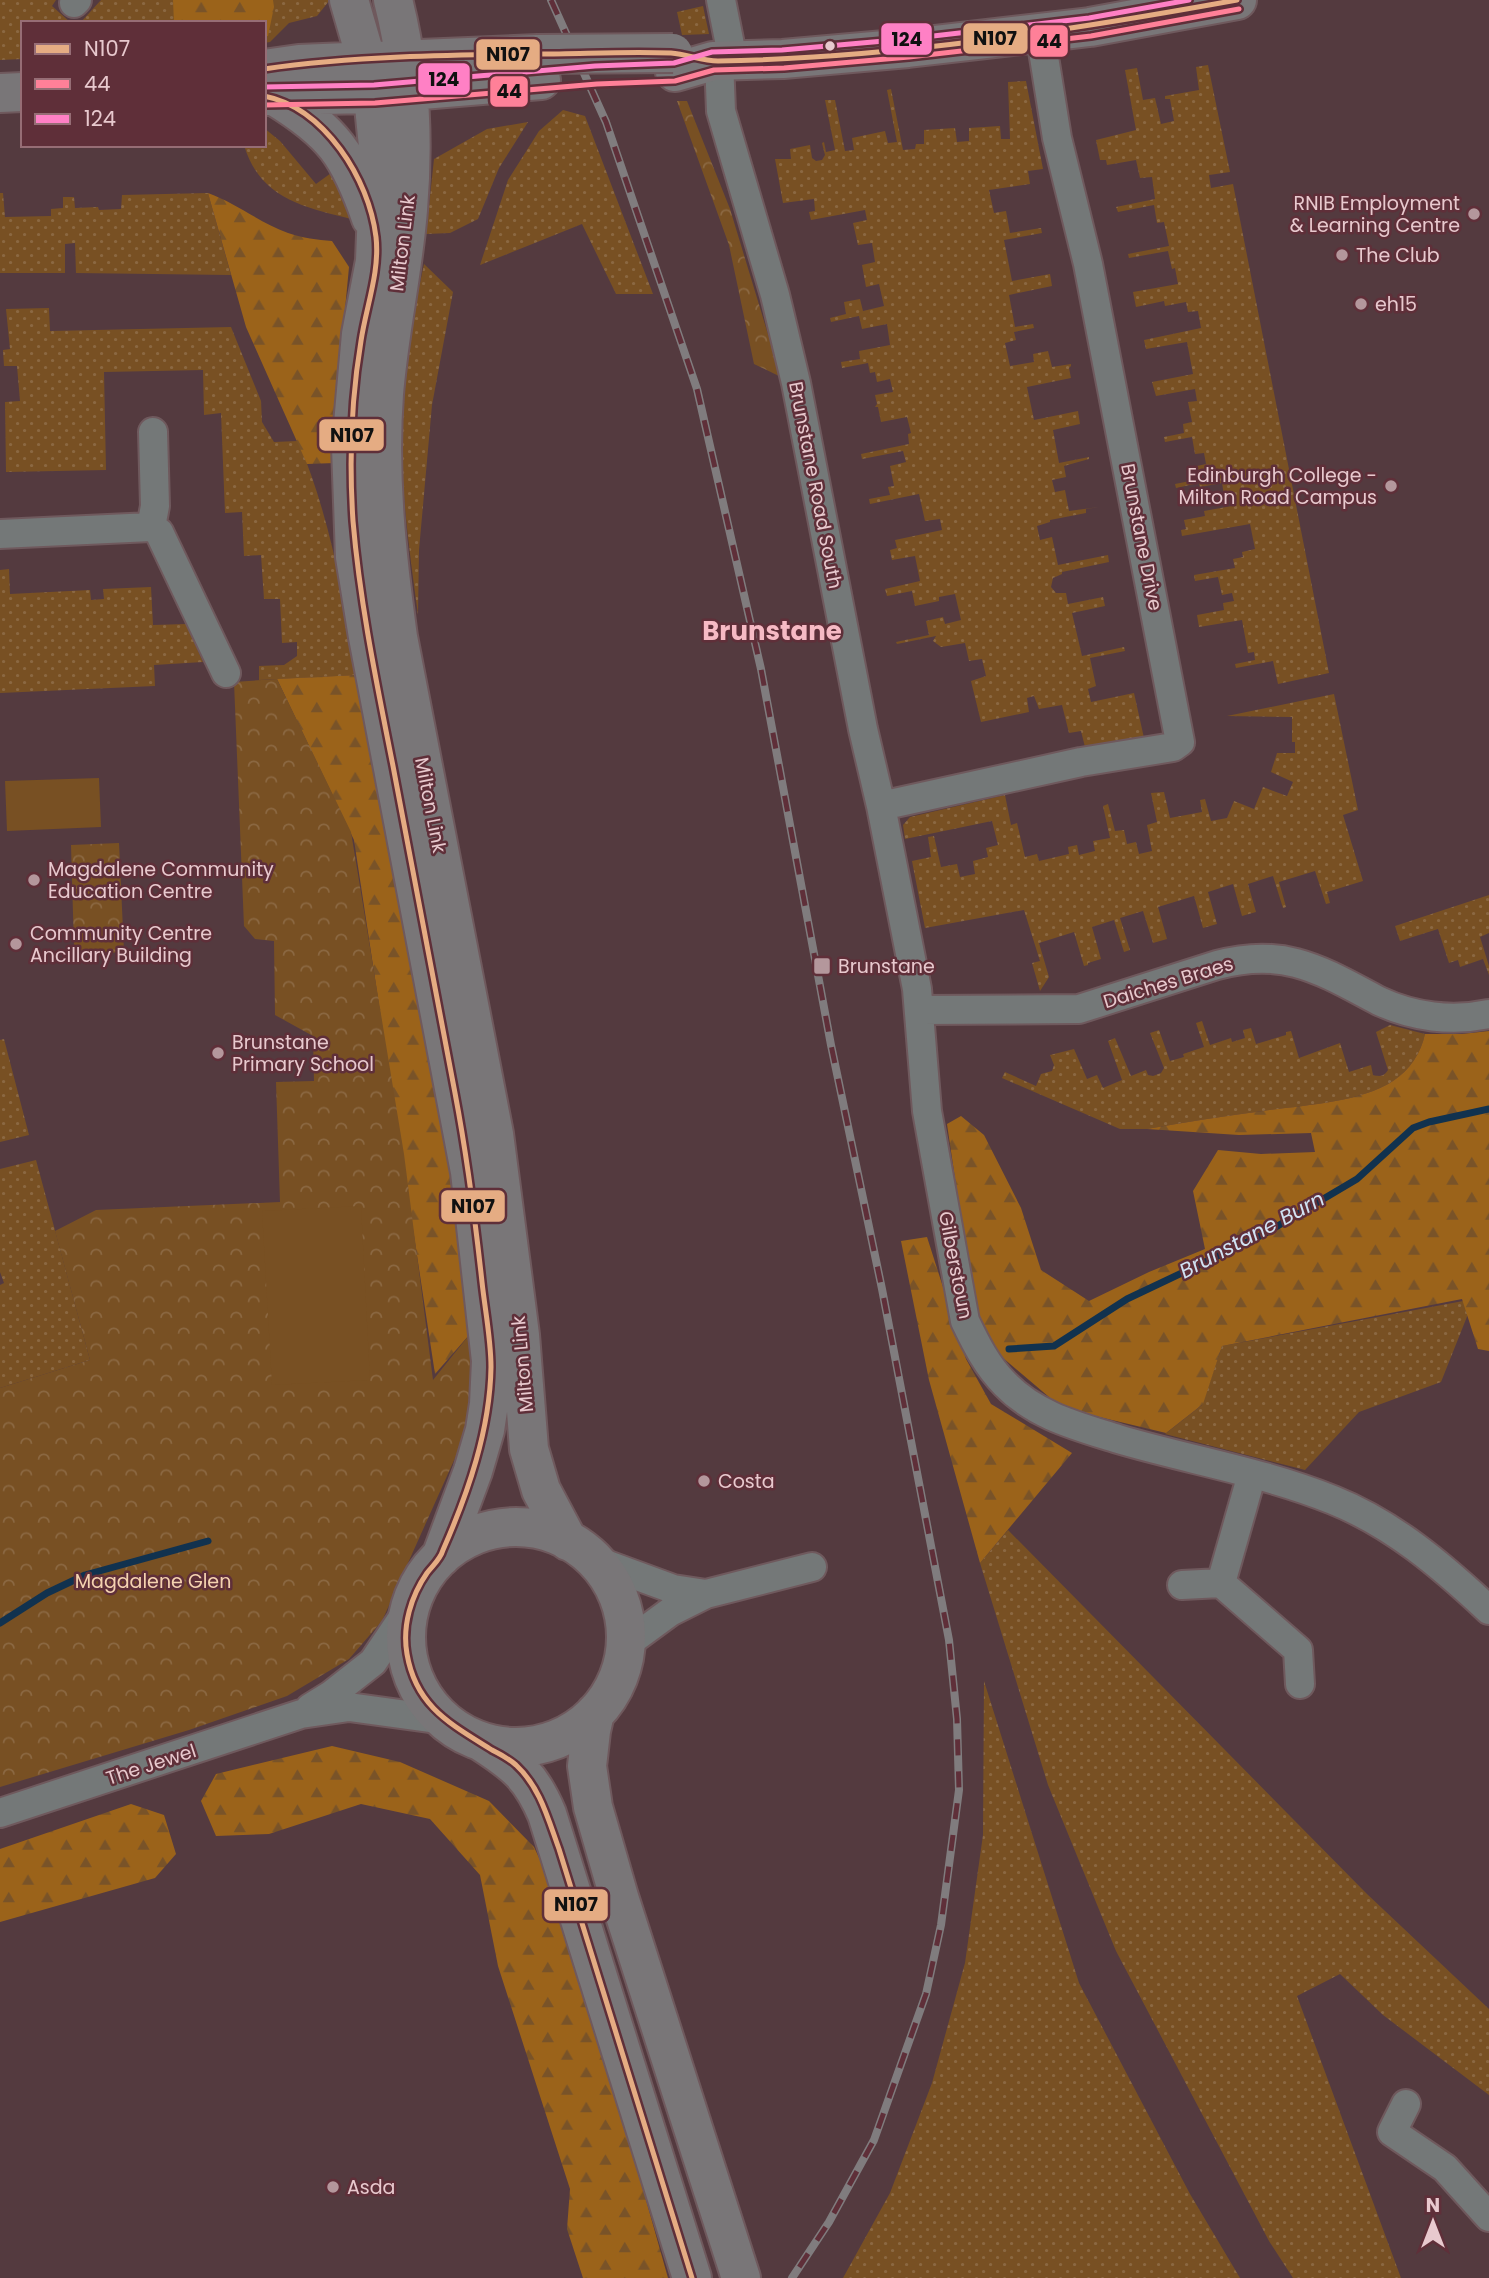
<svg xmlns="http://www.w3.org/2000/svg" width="1489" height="2278" font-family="Poppins,sans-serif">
	<defs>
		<pattern id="grass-dots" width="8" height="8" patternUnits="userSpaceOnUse" patternTransform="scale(1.75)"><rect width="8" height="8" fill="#785023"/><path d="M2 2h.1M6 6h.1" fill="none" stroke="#8b6842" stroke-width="1.8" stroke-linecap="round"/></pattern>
		<pattern id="forest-firs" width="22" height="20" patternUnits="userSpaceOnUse" patternTransform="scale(1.75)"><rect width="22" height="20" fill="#9b631a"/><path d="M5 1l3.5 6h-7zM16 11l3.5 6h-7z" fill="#795328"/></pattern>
		<pattern id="park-crowns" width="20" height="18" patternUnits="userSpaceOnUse" patternTransform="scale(1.75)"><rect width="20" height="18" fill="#785023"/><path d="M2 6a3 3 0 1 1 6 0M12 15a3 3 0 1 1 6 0" fill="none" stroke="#8b6842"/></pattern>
	</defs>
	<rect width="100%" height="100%" fill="#543a3f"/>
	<path fill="url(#grass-dots)" d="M 0,0 L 56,0 L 52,6 L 71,23 L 23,23 L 23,59 L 0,60 Z
		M 101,0 L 329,0 L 329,1 L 317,16 L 289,23 L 270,42 L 264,43 L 264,23 L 80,23 Z
		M 703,6 L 709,34 L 682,35 L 677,12 Z
		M 1208,65 L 1230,172 L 1209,175 L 1211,188 L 1233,184 L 1329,673 L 1278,684 L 1273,661 L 1236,668 L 1235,664 L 1255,660 L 1254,652 L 1248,653 L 1242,620 L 1199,627 L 1197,615 L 1224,610 L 1223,603 L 1234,601 L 1232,593 L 1222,595 L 1218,577 L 1195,581 L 1194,575 L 1235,568 L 1233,559 L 1243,557 L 1242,552 L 1255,549 L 1250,524 L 1182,536 L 1181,530 L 1186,529 L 1184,520 L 1205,516 L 1204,511 L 1232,506 L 1235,502 L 1234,496 L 1230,494 L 1224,495 L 1222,483 L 1200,487 L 1199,483 L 1176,488 L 1175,484 L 1215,476 L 1213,467 L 1198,470 L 1197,466 L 1206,464 L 1204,453 L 1195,454 L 1192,437 L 1165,442 L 1164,437 L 1184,433 L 1183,424 L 1192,422 L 1188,402 L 1197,401 L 1195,389 L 1156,396 L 1152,382 L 1193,374 L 1187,342 L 1146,349 L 1144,340 L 1201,328 L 1198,311 L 1188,312 L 1186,302 L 1165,306 L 1164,301 L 1136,307 L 1133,292 L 1178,284 L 1175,268 L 1172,269 L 1168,251 L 1129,258 L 1128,254 L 1169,246 L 1164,222 L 1157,223 L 1154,205 L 1118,212 L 1116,207 L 1155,199 L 1152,177 L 1140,178 L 1136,160 L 1107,165 L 1106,160 L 1100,160 L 1096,140 L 1136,130 L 1125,70 L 1137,68 L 1143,100 L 1155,98 L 1161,124 L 1174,121 L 1170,99 L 1165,99 L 1165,96 L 1199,90 L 1196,67 Z
		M 1026,81 L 1043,169 L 1028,171 L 1030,184 L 989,190 L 994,213 L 1006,211 L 1010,233 L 1041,228 L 1042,233 L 1004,240 L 1012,281 L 1050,274 L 1052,286 L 1009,295 L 1015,327 L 1033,324 L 1034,328 L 1014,332 L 1016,340 L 1005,343 L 1010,366 L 1034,362 L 1033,354 L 1048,351 L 1052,367 L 1071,364 L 1071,366 L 1069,368 L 1071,378 L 1027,387 L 1034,420 L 1078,411 L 1080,424 L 1053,430 L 1059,463 L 1089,457 L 1089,459 L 1064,466 L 1066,477 L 1052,480 L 1055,492 L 1065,490 L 1069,511 L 1099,507 L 1086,509 L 1086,513 L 1050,520 L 1050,522 L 1037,526 L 1040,540 L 1052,537 L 1058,565 L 1108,555 L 1109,562 L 1062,572 L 1062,574 L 1053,578 L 1051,587 L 1056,593 L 1066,593 L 1068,604 L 1103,597 L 1105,606 L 1072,613 L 1082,656 L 1124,647 L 1125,651 L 1090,658 L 1096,686 L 1088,689 L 1091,702 L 1134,693 L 1144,738 L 1086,751 L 1081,731 L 1069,733 L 1062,705 L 1039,709 L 1034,696 L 1027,698 L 1029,712 L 981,722 L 971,681 L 986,676 L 982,659 L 969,661 L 965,643 L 941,647 L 933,641 L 936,636 L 897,644 L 896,642 L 929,635 L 926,621 L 943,617 L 945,624 L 961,620 L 955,594 L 939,597 L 939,601 L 915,606 L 912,591 L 887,596 L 885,589 L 920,581 L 915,556 L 892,560 L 890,550 L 897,548 L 895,540 L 942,530 L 940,519 L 925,521 L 919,494 L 870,504 L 869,499 L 890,495 L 888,487 L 894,486 L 890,466 L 906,462 L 903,451 L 862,459 L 861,454 L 909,444 L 908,434 L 911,433 L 907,417 L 881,422 L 878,407 L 875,407 L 877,404 L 875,395 L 893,392 L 890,379 L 877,382 L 875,372 L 870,373 L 868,363 L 842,368 L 841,362 L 860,359 L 859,351 L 890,345 L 887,324 L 862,329 L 859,316 L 831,322 L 830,318 L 846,314 L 844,302 L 860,299 L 863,311 L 884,306 L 879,284 L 866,287 L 862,265 L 875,262 L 872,243 L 858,245 L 853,223 L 867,220 L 865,210 L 811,220 L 809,212 L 815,211 L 814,199 L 783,203 L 775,159 L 791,159 L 790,149 L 810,145 L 812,158 L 816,161 L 822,160 L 825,155 L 822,143 L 824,142 L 826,152 L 835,150 L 825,100 L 835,100 L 845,151 L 854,150 L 852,138 L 885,131 L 888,143 L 897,142 L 887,90 L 891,89 L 903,150 L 915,149 L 916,144 L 924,144 L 924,130 L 955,128 L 957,142 L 969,141 L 969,128 L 1000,126 L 1001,139 L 1010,139 L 1008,82 Z
		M 563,110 L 585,116 L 653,294 L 616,294 L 582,224 L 480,265 L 508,180 L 539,131 Z
		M 528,122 L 499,168 L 478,219 L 450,233 L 426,234 L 434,159 L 487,129 Z
		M 264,128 L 280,141 L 316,184 L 338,168 L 351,219 C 304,207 260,199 244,145 L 264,145 Z
		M 0,193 L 3,193 L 5,217 L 51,216 L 51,209 L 63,208 L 63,197 L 74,197 L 75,208 L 98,207 L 99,210 L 121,209 L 122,195 L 208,193 L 231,275 L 76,273 L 75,243 L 65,244 L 65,273 L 0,273 Z
		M 424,264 L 453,292 L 432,405 L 419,550 L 418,615 C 410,555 401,495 402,434 C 402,377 412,319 424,264 Z
		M 49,308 L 50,331 L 231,327 L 261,401 L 262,422 L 274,442 L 298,441 C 330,516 343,596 358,675 L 259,680 L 259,666 L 284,665 L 297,656 L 297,642 L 282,643 L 280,599 L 264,599 L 261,555 L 244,556 L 242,512 L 225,513 L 221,413 L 204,415 L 203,370 L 104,372 L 106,470 L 6,472 L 5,402 L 20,401 L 17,366 L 4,366 L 3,350 L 10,349 L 6,309 Z
		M 9,569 L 10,594 L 90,590 L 91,600 L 104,599 L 103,589 L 151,587 L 153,625 L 186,624 L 203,662 L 154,665 L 155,686 L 0,693 L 0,570 Z
		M 1334,694 L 1358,810 L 1343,815 L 1363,881 L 1327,892 L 1330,903 L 1326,904 L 1315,871 L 1279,882 L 1286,907 L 1283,908 L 1273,876 L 1248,884 L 1256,912 L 1242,916 L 1233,884 L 1208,892 L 1217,924 L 1203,928 L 1194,896 L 1158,907 L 1167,939 L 1153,943 L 1143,911 L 1120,918 L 1130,950 L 1124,952 L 1114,920 L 1092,927 L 1101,959 L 1088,963 L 1088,965 L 1084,966 L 1074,932 L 1039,943 L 1049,977 L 1040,991 L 1032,963 L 1040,961 L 1024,910 L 925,928 L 912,861 L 931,857 L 928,837 L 934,836 L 941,867 L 957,864 L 960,877 L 975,874 L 973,861 L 988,857 L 986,848 L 998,845 L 992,821 L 905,839 L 903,825 L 910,817 L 1005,795 L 1011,825 L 1017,823 L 1025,857 L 1037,854 L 1039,861 L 1069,854 L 1068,847 L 1077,845 L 1079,855 L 1095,851 L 1093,841 L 1110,838 L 1103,806 L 1108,804 L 1115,831 L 1124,830 L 1127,844 L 1136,842 L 1139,854 L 1152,851 L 1147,825 L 1157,822 L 1151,793 L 1164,792 L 1170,818 L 1202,812 L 1200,800 L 1205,799 L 1211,821 L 1227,818 L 1234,801 L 1254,809 L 1263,787 L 1287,796 L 1293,782 L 1271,772 L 1277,753 L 1295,753 L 1295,742 L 1292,742 L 1292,717 L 1227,716 Z
		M 1489,895 L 1489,933 L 1480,937 L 1489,966 L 1489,975 L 1483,959 L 1460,967 L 1458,960 L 1449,963 L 1438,929 L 1400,941 L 1395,926 Z
		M 1202,1021 L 1210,1045 L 1231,1038 L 1232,1042 L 1245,1038 L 1243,1030 L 1251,1028 L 1256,1044 L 1286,1035 L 1286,1032 L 1291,1031 L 1299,1058 L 1340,1043 L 1349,1072 L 1371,1065 L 1373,1075 C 1381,1077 1384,1076 1388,1070 L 1376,1032 L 1390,1025 L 1425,1034 C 1421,1053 1410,1070 1393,1081 C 1359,1103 1303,1105 1263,1111 C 1225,1116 1186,1122 1147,1129 L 1120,1129 L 1002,1078 L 1005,1072 L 1036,1086 L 1041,1074 L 1052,1071 L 1054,1065 L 1050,1055 L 1074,1049 L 1087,1079 L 1097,1075 L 1103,1088 L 1122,1080 L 1108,1041 L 1115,1038 L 1131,1076 L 1146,1070 L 1148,1075 L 1153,1076 L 1161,1073 L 1164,1068 L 1150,1033 L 1159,1030 L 1170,1061 L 1184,1057 L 1183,1054 L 1204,1047 L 1196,1023 Z
		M 4,1039 L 29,1135 L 0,1142 L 0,1040 Z
		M 36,1160 L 90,1360 L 0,1388 L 0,1285 L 4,1283 L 0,1272 L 0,1169 Z
		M 1474,1299 L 1441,1382 L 1359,1412 L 1305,1470 L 1165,1434 L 1202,1405 L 1222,1346 Z
		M 1008,1530 L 1367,1894 L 1489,2009 L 1489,2095 L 1383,2015 L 1340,1974 L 1297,1996 L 1401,2278 L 1293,2278 L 1269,2241 L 1116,1951 L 1048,1785 L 980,1563 Z
		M 984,1681 L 1079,1983 L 1190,2194 L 1240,2278 L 843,2278 L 890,2193 L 932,2083 L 965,1963 L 983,1835 Z"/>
	<path fill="url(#forest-firs)" d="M 173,0 L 273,0 L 274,7 L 268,36 L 264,37 L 264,23 L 174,23 Z
		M 208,193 C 236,203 260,223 288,233 C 303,238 317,240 332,241 L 349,267 L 336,405 L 335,463 L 307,464 L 246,327 Z
		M 358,675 L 462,1225 L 470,1334 L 435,1374 L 354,840 L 277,679 Z
		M 1489,1031 L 1489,1351 L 1478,1349 L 1462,1299 L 1222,1346 L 1203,1404 L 1166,1433 L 1062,1408 L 996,1352 L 975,1314 L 947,1124 L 961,1116 L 984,1135 L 1021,1208 L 1041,1270 L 1089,1301 L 1149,1272 L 1205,1249 L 1193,1191 L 1218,1150 L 1261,1154 L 1315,1152 L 1311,1133 L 1239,1135 L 1147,1129 C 1186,1122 1225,1116 1263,1111 C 1303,1105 1359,1103 1393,1081 C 1410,1070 1421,1053 1425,1034 L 1462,1034 Z
		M 927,1237 L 966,1359 L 991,1404 L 1072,1453 L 980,1563 L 929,1380 L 901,1241 Z
		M 332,1746 L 400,1762 L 489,1801 L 534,1847 L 566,1916 L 668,2278 L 583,2278 L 567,2229 L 570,2189 L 498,1966 L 480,1875 L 430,1819 L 361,1804 L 269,1834 L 216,1836 L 201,1801 L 216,1774 Z
		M 131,1804 L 164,1815 L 176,1854 L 155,1878 L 0,1922 L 0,1849 Z"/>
	<path fill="url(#park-crowns)" d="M 677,101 L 687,101 L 730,209 L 781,377 L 754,364 L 729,245 Z
		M 277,679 L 351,832 L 404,1154 L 433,1380 L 470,1334 L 473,1382 L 464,1438 L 382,1621 L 349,1659 L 287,1696 L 189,1730 L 0,1787 L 0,1388 L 90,1360 L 55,1231 L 96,1210 L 280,1202 L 276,1082 L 314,1081 L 313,1036 L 275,1015 L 274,941 L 255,939 L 244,926 L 234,682 Z
		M 119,843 L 124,952 L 86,954 L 74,947 L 71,845 Z"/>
	<path fill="#785023" d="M 99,778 L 101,827 L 7,831 L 5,781 Z
		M 361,1206 L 370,1380 L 272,1385 L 262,1211 Z"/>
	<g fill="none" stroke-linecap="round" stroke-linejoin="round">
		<path stroke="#11324f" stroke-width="7" d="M 1009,1349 L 1054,1346 L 1127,1299 L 1264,1234 L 1357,1179 L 1413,1128 L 1429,1122 L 1489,1109
			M 0,1623 L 47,1593 L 85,1575 L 208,1541"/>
		<defs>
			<path id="minor" d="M 721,0 L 733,60
				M 74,3 L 77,0
				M 719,60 L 721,111 L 775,295 L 796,383 L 863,729 L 881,806 L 917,989 L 927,1111 L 965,1321 C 976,1344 987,1366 1005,1384 C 1036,1416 1077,1426 1118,1439 C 1189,1460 1264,1472 1333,1500 C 1393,1524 1442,1566 1489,1610
				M 153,432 L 155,506 L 151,527 L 159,532 L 226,673
				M 0,534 L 151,527
				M 881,806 L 1081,762 L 1173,747 L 1180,742 L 1088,264 L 1057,138 L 1040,32
				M 920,1010 L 1079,1009 L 1217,965 C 1243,958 1270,956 1296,963 C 1326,971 1352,987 1379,1001 C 1413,1017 1452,1022 1489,1014
				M 1252,1474 L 1221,1583 L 1298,1650 L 1300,1684
				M 594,1560 L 673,1589 L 706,1594
				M 1182,1585 L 1221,1583
				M 625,1645 L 670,1612 L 706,1594 L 812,1567
				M 310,1708 L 331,1695 L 373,1662 L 410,1607
				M 0,1813 L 301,1714 L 349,1707 L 444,1720
				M 1406,2104 L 1392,2132 L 1445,2168 L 1489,2217"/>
			<path id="primary" d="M 349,0 L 371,76 L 379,156 L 375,261 L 361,334 L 351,447 L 355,557 L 368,637 L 470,1172 L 491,1361 L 489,1404 L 485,1430 L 473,1471 L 441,1557
				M 393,0 C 411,70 414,138 408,210 C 403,272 389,332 384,394 C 378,476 387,557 398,637 L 494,1134 L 520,1335 L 529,1449 L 541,1490 L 568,1541
				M 264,69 L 299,64 L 538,54
				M 675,72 L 713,61 L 783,59 L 908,48 L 1090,27 L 1237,0
				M 0,93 L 23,92
				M 264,96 L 374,94 L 541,80
				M 276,97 C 333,132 349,154 371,218
				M406 1637a110 110 0 1 1 220 0a110 110 0 1 1-220 0Z
				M 595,1713 L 591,1731 L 587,1766 L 593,1807 L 619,1897 L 741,2278
				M 482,1742 C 516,1764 531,1776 547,1814 L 692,2278"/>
		</defs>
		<use href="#minor" stroke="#6f595d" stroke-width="32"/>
		<use href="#primary" stroke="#6f595d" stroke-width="42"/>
		<use href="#minor" stroke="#747878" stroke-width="28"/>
		<use href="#primary" stroke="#797678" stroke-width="38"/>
		<defs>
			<path id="rail" d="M 551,0 L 606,122 L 697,389 L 761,669 L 831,1045 L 882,1289 L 949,1640 L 957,1719 L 959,1790 L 941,1925 L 926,1994 L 874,2140 L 829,2222 L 792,2278"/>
		</defs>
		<use href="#rail" stroke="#807c7e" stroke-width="8"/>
		<use href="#rail" stroke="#5f2f39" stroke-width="5" stroke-dasharray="16" stroke-linecap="butt"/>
		<defs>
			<path id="primary-bridge" d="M 538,54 L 673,53"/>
		</defs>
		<use href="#primary-bridge" stroke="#6f595d" stroke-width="42" stroke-linecap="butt"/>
		<use href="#primary-bridge" stroke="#797678" stroke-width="38"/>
		<defs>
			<path id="bus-1" d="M 264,69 C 352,56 450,55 539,54 C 582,54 627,51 671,53 C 687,54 702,61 718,61 C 892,58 1066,31 1237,0
				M 264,96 C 325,108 369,179 376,237 C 380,272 366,307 361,341 C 351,401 349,461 353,521 C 360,604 377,685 393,766 C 413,875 434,984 455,1093 C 467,1156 475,1218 482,1282 C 485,1310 491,1339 491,1367 C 490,1430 468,1493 443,1550 C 440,1560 433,1565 427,1573 C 411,1596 402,1626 407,1654 C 416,1707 451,1724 492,1750 C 500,1754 509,1759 516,1765 C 540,1787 548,1819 559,1849 L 692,2278"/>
			<path id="bus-2" d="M 264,105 L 375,103 L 597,84 L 675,81 L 714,70 L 784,68 L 909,57 L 1091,36 L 1239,9"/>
			<path id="bus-3" d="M 264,87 L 374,85 L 595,66 L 674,63 L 712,52 L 782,50 L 907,39 L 1089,18 L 1189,0"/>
		</defs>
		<use href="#bus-1" stroke="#5f2f39" stroke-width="10"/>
		<use href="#bus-2" stroke="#5f2f39" stroke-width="10"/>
		<use href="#bus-3" stroke="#5f2f39" stroke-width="10"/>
		<use href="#bus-1" stroke="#e5ac83" stroke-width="5"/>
		<use href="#bus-2" stroke="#ff8098" stroke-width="5"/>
		<use href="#bus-3" stroke="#ff80c5" stroke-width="5"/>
	</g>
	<circle fill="#e8c9ce" stroke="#5f2f39" stroke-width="2.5" cx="830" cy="46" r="6"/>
	<g fill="#b4979c" stroke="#5f2f39" stroke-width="2.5">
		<circle cx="1474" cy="214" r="7"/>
		<circle cx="1342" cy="255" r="7"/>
		<circle cx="1361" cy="304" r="7"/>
		<circle cx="1391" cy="486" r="7"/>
		<circle cx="34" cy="880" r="7"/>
		<circle cx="16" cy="944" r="7"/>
		<rect x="813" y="957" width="18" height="18" rx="3.5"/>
		<circle cx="218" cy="1053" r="7"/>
		<circle cx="704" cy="1481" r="7"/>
		<circle cx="333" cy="2187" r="7"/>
	</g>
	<g text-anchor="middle" stroke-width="5" stroke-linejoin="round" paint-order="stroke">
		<g font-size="19" fill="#e8c9ce" stroke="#5f2f39" text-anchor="start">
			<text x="1460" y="210" text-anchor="end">RNIB Employment<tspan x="1460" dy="22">&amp; Learning Centre</tspan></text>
			<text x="1356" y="262">The Club</text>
			<text x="1375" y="311">eh15</text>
			<text x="1377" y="482" text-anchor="end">Edinburgh College -<tspan x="1377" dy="22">Milton Road Campus</tspan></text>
			<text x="48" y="876">Magdalene Community<tspan x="48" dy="22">Education Centre</tspan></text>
			<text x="30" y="940">Community Centre<tspan x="30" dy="22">Ancillary Building</tspan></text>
			<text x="838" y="973">Brunstane</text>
			<text x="232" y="1049">Brunstane<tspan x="232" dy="22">Primary School</tspan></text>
			<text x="718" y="1488">Costa</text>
			<text x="347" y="2194">Asda</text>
		</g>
		<g font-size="19" fill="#e8c9ce" stroke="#5f2f39">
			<text transform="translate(402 243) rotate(-83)" y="7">Milton Link</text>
			<text transform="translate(816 485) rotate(79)" y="7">Brunstane Road South</text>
			<text transform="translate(1142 537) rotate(79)" y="7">Brunstane Drive</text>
			<text transform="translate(431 805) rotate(79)" y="7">Milton Link</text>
			<text transform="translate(1168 982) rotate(-17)" y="7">Daiches Braes</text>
			<text transform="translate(956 1265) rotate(79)" y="7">Gilberstoun</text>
			<text transform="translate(522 1364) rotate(-95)" y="7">Milton Link</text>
			<text transform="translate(151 1764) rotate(-18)" y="7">The Jewel</text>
		</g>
		<g font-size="19" fill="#f5d3b0" stroke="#5f2f39">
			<text x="153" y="1588">Magdalene Glen</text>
		</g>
		<g font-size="21" font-style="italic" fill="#d1e3f4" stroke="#5f2f39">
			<text transform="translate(1252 1235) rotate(-28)" y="7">Brunstane Burn</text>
		</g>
		<g font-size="26" font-weight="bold" fill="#f6bac4" stroke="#5f2f39">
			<text x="772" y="640">Brunstane</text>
		</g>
	</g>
	<g stroke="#5f2f39" stroke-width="2.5">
		<rect x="962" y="22" width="67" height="33" rx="7" fill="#e5ac83"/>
		<rect x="880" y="22" width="53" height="34" rx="7" fill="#ff80c5"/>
		<rect x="1029" y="24" width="40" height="34" rx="7" fill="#ff8098"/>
		<rect x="475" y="38" width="66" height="33" rx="7" fill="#e5ac83"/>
		<rect x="417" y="62" width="54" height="34" rx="7" fill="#ff80c5"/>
		<rect x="489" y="75" width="40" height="33" rx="7" fill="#ff8098"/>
		<rect x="318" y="418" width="67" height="34" rx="7" fill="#e5ac83"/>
		<rect x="440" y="1189" width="66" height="34" rx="7" fill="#e5ac83"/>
		<rect x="543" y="1888" width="66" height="34" rx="7" fill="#e5ac83"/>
	</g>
	<g font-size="19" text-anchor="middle" font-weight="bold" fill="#111">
		<text x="995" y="45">N107</text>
		<text x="907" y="46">124</text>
		<text x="1049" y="48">44</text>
		<text x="508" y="61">N107</text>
		<text x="444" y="86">124</text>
		<text x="509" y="98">44</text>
		<text x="352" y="442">N107</text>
		<text x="473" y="1213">N107</text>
		<text x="576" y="1911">N107</text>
	</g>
	<rect x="21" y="21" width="245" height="126" fill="#5f2f39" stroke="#966d75" stroke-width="2"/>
	<rect x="35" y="44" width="35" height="10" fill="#e5ac83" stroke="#966d75" stroke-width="2"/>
	<text x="84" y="56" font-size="21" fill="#e8c9ce">N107</text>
	<rect x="35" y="79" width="35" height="10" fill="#ff8098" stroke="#966d75" stroke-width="2"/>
	<text x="84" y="91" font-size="21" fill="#e8c9ce">44</text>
	<rect x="35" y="114" width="35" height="10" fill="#ff80c5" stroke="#966d75" stroke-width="2"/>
	<text x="84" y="126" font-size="21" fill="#e8c9ce">124</text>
	<g transform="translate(1433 2222)" stroke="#5f2f39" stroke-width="5" paint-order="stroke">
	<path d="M0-5L12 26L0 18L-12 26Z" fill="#e8c9ce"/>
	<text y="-10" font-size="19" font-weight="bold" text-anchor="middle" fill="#e8c9ce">N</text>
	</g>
</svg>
